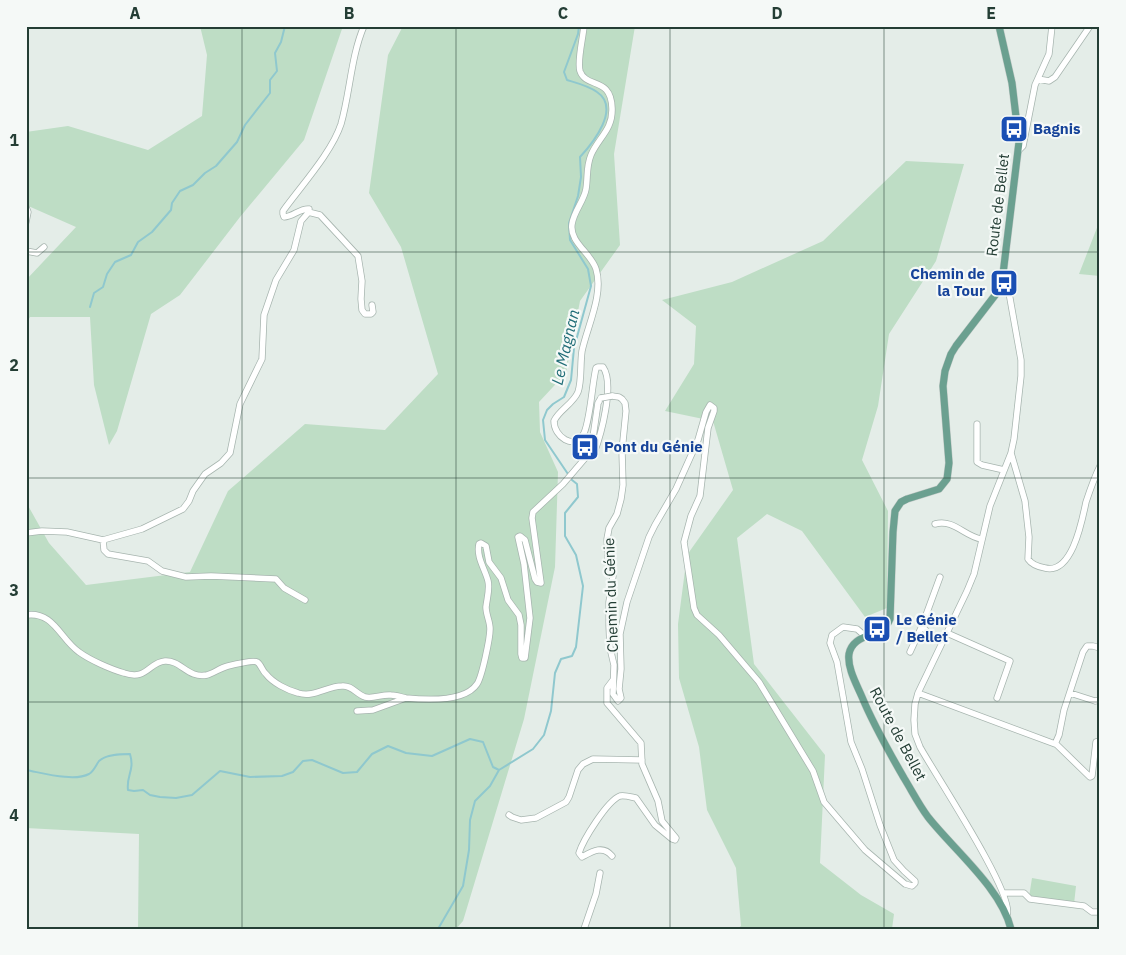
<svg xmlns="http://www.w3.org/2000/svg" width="1126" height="955" font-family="'IBM Plex Sans',sans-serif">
	<rect width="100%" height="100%" fill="#e4ede8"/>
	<path fill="#beddc5" d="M 200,26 L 343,26 L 304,140 L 240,217 L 180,295 L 151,314 L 117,431 L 109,445 L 94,385 L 90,317 L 30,317 L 26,324 L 26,280 L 76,227 L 26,205 L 26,132 L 68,126 L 148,150 L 202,116 L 207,55 Z
		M 403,26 L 635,26 L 614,154 L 620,245 L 580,301 L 566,373 L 539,402 L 540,432 L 558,472 L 555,567 L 524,719 L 463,921 L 456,929 L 138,929 L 139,834 L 26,828 L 26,502 L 49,543 L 86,585 L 190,572 L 228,491 L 305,424 L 385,430 L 438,374 L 401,247 L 369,193 L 388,55 Z
		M 906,161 L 964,164 L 936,261 L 889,334 L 878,406 L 862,460 L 888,511 L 887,608 L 865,617 L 802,531 L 767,514 L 737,538 L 754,664 L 825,755 L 820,863 L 861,895 L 894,914 L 892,929 L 737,929 L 741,926 L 736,868 L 707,810 L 699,747 L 679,678 L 678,624 L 687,555 L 733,490 L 713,421 L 665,411 L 694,364 L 696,326 L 662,300 L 732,282 L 823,241 Z
		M 1100,220 L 1100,276 L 1079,274 Z
		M 1032,878 L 1076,886 L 1074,904 L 1029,897 Z"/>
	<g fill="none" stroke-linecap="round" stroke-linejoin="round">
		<path stroke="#8fc8ce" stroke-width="2" d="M 90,307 L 94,293 L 103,287 L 107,274 L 115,262 L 131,255 L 138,242 L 152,232 L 171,210 L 172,203 L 180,191 L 193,185 L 205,173 L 216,166 L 237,142 L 245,125 L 270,93 L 270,80 L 277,71 L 275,53 L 281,42 L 285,26
			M 26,770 C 43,773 74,782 89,774 C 94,771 96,765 99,761 C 106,754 121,754 130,754 C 135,771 126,775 128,790 L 134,791 L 143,790 L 150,795 L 160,797 L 176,798 L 192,795 L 220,771 L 250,777 L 282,776 L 293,772 L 303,761 L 312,760 L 343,773 L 357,772 L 372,754 L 388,746 L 406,753 L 432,756 L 470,739 L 483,742 L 493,767 L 499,770 L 533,749 L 544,735 L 551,711 L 555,673 L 561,659 L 572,656 L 576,647 L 583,586 L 576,555 L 565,536 L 565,513 L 578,497 L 577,484 L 572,480 L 545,440 L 543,420 L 547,410 L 553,404 L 564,397 L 571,380 L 574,348 L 591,286 L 588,269 L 570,240 L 569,223 L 578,196 L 581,177 L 580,157 C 593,143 621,108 597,92 C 589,86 577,83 567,80 L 564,72 L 578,34 L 579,26
			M 438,929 L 463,886 L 469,850 L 470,820 L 475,801 L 490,786 L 499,770"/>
		<defs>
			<path id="minor" d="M 584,26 C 583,38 577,61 580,71 C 586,89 611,76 612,108 C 613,130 598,138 591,155 C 586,167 588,177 586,189 C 584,201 574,211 572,224 C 569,242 591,253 596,269 C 604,294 587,327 582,351 C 580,364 582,380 578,392 C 573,404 559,410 554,421 C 554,437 574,450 583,435 C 590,424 592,384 596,368 L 598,367 L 603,367 C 615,384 601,435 594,453 L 590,456 L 587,456
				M 1038,79 L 1049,81 L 1055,77 L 1090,26
				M 1019,150 L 1023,146 L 1035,85 L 1049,54 L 1052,26
				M 26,207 L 28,212 L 26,222
				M 308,212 L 320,215 L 358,256 L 362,281 L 361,299 L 362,310 L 365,314 L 371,314 L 373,312 L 372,305
				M 26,251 L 37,253 L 44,247
				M 1003,274 L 1006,276 L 1021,360 L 1021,376 L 1014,439 L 1011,453 L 990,506 L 974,574 L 967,591 L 918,693 L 915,704 L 914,720 L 915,734 L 920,747 C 933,771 1016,896 1007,915
				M 612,396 L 619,397 L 622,399 L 625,403 L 626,411 L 622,451 L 623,485 L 621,499 L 617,514 L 609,528 L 607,539 L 608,559 L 613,576 L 609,602 L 609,625 L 610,648 L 614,665 L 613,694 L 618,701 L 621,698 L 619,689 L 621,669 L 620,634 L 627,602 L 649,537 L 655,525 L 676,489 L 698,440 L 706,412 L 710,405 L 714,408 L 714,411 L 708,428 L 700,496 L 691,516 L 684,542 L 694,608 L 697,615 L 719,635 L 759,682 L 813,771 L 824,802 L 865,850 L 905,884 L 912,886 L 915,883 L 915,881 L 904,871 L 894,860 L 880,825 L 862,769 L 851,742 L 837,662 L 830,643 L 832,635 L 843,627 L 857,629 L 865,636
				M 977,424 L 977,462 L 982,465 L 1004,470
				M 1011,453 L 1025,501 L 1029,537 L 1028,559 C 1032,565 1039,567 1045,568 C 1072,575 1082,521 1086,502 C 1090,490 1094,478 1100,466
				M 935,524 C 954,519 964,536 981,539
				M 26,533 L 42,531 L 67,532 L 103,540 L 142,529 L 183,509 L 189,501 L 193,491 L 205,474 L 221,463 L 230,453 L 240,404 L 262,359 L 264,315 L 276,280 L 294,250 L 301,221 L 308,213 L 309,209 C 300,208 293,217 284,217 L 283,214 L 283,211 C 301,186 332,152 341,124 C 350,93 351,56 364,26
				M 103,540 L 104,550 L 108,554 L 148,561 L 162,571 L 186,577 L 211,576 L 276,579 L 284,588 L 305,600
				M 940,577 L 922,626 L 929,634 L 944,640
				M 26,615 C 54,611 60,639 79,652 C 90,660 110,669 124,673 C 147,681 149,662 165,661 C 181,660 188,679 207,675 C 214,673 220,668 228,666 C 232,665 254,660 257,662 C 261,664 262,671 266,674 C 273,683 287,690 298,693 C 314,698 327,686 342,686 C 352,685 356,694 365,697 C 374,699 382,694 391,695 C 396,695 401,697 406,698 C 426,700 465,702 477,684 C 482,677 490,638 490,629 C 490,621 486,615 486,607 C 487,598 490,589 488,581 C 485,569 476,557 479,544 L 481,543 L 486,546 L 489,562 L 501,578 L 508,600 L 519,615 L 521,625 L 521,654 L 522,658 L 525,658 L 530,618 L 524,564 L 518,537 L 520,536 L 525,540 L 535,579 L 537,582 L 541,583 L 532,518 L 533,512 L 563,484 L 587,456 L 586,453 L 592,444 L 598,403 L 601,398
				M 947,633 L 1010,661 L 997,698
				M 910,652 L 922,626
				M 918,693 L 1055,744 L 1059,735 L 1064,710 L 1083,652 L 1087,646 L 1093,646 L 1100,648
				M 1070,693 L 1095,701 L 1100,700
				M 357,711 L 373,710 L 406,698
				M 1056,744 L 1090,777 L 1092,776 L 1096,742 L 1100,741
				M 509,815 L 512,817 L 521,820 L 536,818 L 566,802 L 569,797 L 578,770 L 583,764 L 593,759 L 642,760
				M 612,856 C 603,845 593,851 582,857 L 579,853 C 583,840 607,801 620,796 C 625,795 631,797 636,798 L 655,825 L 672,839 L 675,840 L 676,838 L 662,821 L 658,801 L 642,764 L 641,743 L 607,703 L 607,688 L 613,680
				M 1003,893 L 1024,893 L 1030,899 L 1084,906 L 1092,912 L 1100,912
				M 584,929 L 596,894 L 600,873"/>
			<path id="major" d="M 999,26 L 1012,83 L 1019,142 L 1003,274 L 996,294 L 956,346 L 951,354 L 945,371 L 943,386 L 949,463 L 947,479 L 939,489 L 907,499 L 901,502 L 895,511 L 893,532 L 890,619 C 883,638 853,632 849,654 C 847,668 857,685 862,697 C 874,726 889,752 904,778 C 912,791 919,805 928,817 C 954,850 1001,888 1011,929"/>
		</defs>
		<use href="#minor" stroke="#a7b5af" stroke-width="7"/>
		<use href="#major" stroke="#c2c9c6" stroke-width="8"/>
		<use href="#minor" stroke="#fff" stroke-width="5.5"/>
		<use href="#major" stroke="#6ba090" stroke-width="7"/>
		<defs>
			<path id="minor-bridge" d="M 601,398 L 612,396"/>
		</defs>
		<use href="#minor-bridge" stroke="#a7b5af" stroke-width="7" stroke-linecap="butt"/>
		<use href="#minor-bridge" stroke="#fff" stroke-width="5.5"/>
	</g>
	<path fill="none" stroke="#243e35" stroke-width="1" stroke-opacity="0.55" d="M 242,26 L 242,929M 456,26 L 456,929M 670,26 L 670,929M 884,26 L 884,929M 26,252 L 1100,252M 26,478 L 1100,478M 26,702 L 1100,702"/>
	<defs>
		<symbol id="bus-square" viewBox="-11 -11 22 22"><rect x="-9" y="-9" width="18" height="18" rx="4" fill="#1a4fb4" stroke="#f5f9f7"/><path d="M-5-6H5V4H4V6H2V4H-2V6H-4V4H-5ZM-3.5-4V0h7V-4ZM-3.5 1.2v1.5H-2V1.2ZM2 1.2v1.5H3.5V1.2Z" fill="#fff"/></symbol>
	</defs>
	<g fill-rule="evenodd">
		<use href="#bus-square" x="998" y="113" width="32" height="32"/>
		<use href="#bus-square" x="988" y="267" width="32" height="32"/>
		<use href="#bus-square" x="569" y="431" width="32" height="32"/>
		<use href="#bus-square" x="861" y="613" width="32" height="32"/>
	</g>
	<g text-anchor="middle" stroke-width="4.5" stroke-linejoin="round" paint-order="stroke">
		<g font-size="15" font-weight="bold" fill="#164399" stroke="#f5f9f7" text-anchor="start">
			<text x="1033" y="134">Bagnis</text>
			<text x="985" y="279" text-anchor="end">Chemin de<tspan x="985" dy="17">la Tour</tspan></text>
			<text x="604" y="452">Pont du Génie</text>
			<text x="896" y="625">Le Génie<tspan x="896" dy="17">/ Bellet</tspan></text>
		</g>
		<g font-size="15" fill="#243e35" stroke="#f5f9f7">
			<text transform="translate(998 205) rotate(-83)" y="5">Route de Bellet</text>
			<text transform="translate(611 595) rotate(-92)" y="5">Chemin du Génie</text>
			<text transform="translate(898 734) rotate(62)" y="5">Route de Bellet</text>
		</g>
		<g font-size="16" font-style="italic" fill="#216d77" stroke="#f5f9f7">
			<text transform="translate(565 347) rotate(-77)" y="6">Le Magnan</text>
		</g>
	</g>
	<rect width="1126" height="955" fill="none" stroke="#f5f9f7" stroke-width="55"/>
	<rect x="28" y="28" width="1070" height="900" fill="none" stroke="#243e35" stroke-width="2"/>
	<g font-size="16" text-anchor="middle" font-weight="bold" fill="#243e35">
		<text x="135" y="19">A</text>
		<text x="349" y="19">B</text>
		<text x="563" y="19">C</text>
		<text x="777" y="19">D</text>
		<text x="991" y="19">E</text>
		<text x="14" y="146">1</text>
		<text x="14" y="371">2</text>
		<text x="14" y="596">3</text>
		<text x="14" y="821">4</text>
	</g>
</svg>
